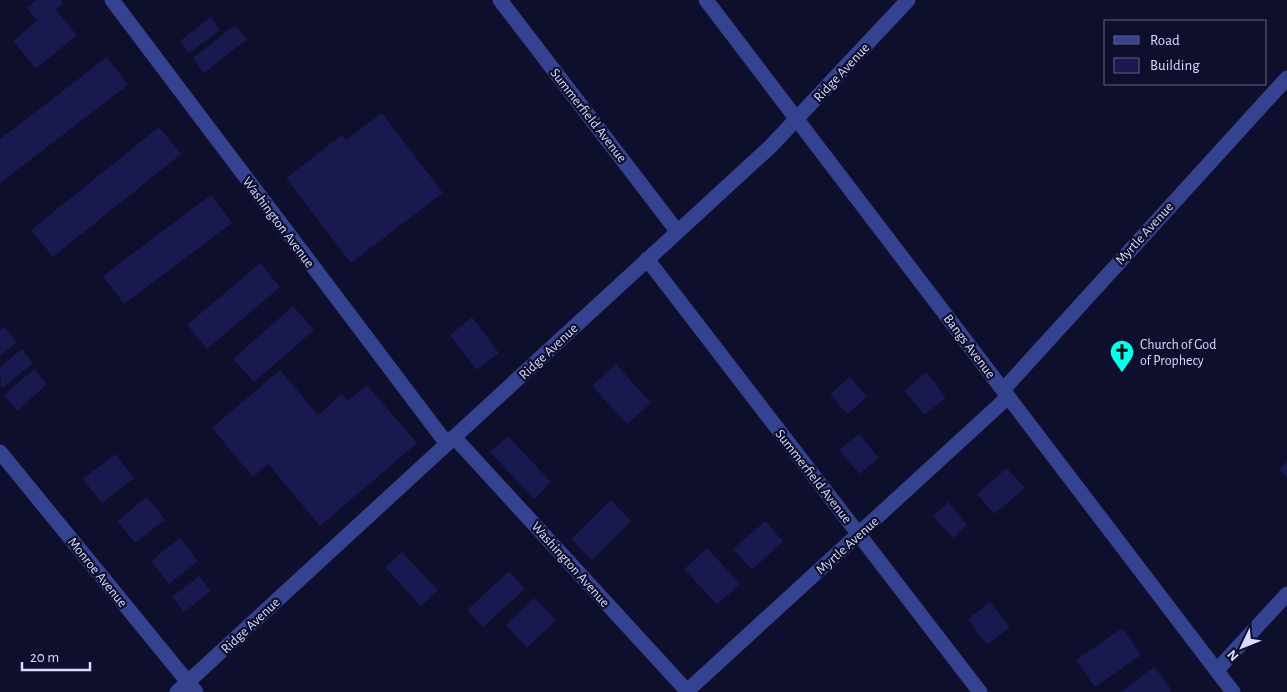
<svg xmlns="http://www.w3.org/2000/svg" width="1287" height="692" font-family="'Alegreya Sans',sans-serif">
	<rect width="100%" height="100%" fill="#0e0f2c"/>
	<path fill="#19184f" d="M 36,0 L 61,0 L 63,3 L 56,10 L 77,35 L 36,69 L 13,41 L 37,21 L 27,8 Z
		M 211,17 L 220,30 L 189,53 L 180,41 Z
		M 235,25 L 247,39 L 204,73 L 193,58 Z
		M 107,57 L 128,85 L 0,183 L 0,139 Z
		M 382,113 L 443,193 L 351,263 L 286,178 L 342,135 L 346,140 Z
		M 159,127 L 181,154 L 53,257 L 31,230 Z
		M 211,195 L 232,223 L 124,304 L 103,276 Z
		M 260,263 L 280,287 L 207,349 L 187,325 Z
		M 293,306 L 314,330 L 254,382 L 233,359 Z
		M 472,317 L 499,353 L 477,370 L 450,335 Z
		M 4,327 L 17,342 L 0,356 L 0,330 Z
		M 22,349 L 33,363 L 1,389 L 0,367 Z
		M 616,364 L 651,403 L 627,424 L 592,386 Z
		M 34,369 L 47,384 L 17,411 L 4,395 Z
		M 280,370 L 318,415 L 342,394 L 348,401 L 367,385 L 417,443 L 320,526 L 268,464 L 253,477 L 212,428 Z
		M 927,372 L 946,398 L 924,415 L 904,390 Z
		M 850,377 L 867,397 L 847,414 L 830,394 Z
		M 859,434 L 879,458 L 859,474 L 839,450 Z
		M 508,436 L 551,482 L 534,499 L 490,452 Z
		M 115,454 L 134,478 L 102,503 L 83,479 Z
		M 1287,462 L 1287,477 L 1279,470 Z
		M 1007,468 L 1025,488 L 994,514 L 977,494 Z
		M 147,497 L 165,520 L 135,543 L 117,521 Z
		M 611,500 L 631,521 L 592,560 L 571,539 Z
		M 948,502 L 967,525 L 953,538 L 933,516 Z
		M 765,521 L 783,541 L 752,570 L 733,549 Z
		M 180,538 L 198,561 L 169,584 L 151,561 Z
		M 707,548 L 740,584 L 717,605 L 684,569 Z
		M 402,552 L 438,590 L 421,606 L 385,567 Z
		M 509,571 L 525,589 L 483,627 L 467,610 Z
		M 199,576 L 211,591 L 184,612 L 172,597 Z
		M 534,598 L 556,620 L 527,648 L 506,625 Z
		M 990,602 L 1010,627 L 987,645 L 968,619 Z
		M 1122,628 L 1141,655 L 1095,687 L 1076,660 Z
		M 1154,667 L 1172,690 L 1170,692 L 1121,692 Z"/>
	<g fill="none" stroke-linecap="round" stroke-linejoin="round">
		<path stroke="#354290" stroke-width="15" d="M 112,0 L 447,444
			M 500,0 L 677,231
			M 706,0 L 1233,692
			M 647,259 L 980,692
			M 1003,390 L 1287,78
			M 454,437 L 688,692
			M 0,452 L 196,692
			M 1217,670 L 1287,594
			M 177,692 L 771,146 L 908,0
			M 686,692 L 1008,397"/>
	</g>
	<defs>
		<symbol id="church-pin" viewBox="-11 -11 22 30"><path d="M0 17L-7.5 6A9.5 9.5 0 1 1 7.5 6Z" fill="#06ffe9" stroke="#0e0f2c"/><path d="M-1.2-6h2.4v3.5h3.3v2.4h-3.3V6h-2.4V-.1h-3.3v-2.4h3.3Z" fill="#111"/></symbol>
	</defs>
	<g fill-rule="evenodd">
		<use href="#church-pin" x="1108" y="338" width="28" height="38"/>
	</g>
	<g text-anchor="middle" stroke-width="4.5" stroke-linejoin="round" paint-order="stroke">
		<g font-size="14" fill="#dadcff" stroke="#0e0f2c">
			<text transform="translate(841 72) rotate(-47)" y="5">Ridge Avenue</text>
			<text transform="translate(589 115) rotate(52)" y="5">Summerfield Avenue</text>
			<text transform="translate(279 222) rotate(53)" y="5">Washington Avenue</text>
			<text transform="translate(1144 233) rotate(-48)" y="5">Myrtle Avenue</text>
			<text transform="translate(970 346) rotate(53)" y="5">Bangs Avenue</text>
			<text transform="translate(548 351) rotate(-43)" y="5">Ridge Avenue</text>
			<text transform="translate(814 476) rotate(52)" y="5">Summerfield Avenue</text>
			<text transform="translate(847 545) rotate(-42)" y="5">Myrtle Avenue</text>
			<text transform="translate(571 564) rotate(48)" y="5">Washington Avenue</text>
			<text transform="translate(98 572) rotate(51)" y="5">Monroe Avenue</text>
			<text transform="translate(250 625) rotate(-43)" y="5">Ridge Avenue</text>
		</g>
		<g font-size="14" fill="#dadcff" stroke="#0e0f2c" text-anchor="start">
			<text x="1140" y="349">Church of God<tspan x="1140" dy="16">of Prophecy</tspan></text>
		</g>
	</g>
	<rect x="1104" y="20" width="162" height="65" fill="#0e0f2c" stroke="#606180"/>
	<rect x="1114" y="36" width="25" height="8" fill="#354290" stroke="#606180"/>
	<text x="1150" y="45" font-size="15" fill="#dadcff">Road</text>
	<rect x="1114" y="58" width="25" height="15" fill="#19184f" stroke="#606180"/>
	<text x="1150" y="70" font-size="15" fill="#dadcff">Building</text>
	<g transform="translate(1242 647) rotate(227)" stroke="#0e0f2c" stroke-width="4" paint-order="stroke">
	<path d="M0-4L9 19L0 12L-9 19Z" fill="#dadcff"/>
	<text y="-8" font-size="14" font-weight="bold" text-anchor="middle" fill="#dadcff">N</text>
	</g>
	<path d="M22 662v8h68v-8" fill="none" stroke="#dadcff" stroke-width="2.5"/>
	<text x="30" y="662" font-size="15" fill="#dadcff" stroke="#0e0f2c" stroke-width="4" paint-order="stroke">20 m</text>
</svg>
